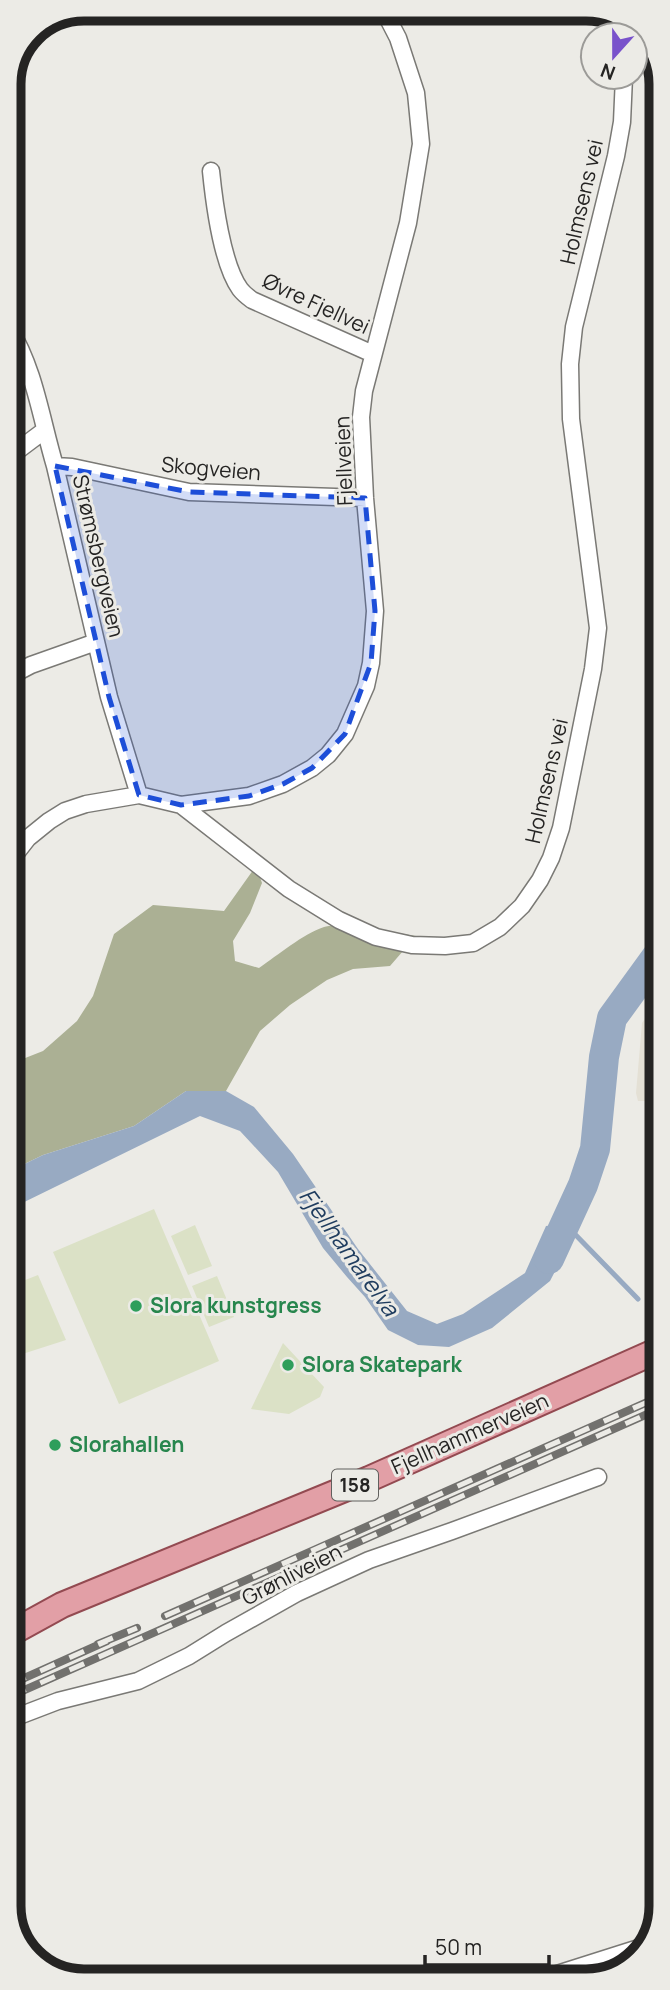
<svg xmlns="http://www.w3.org/2000/svg" width="670" height="1990" font-family="Manrope,sans-serif">
	<rect width="100%" height="100%" fill="#ecebe6"/>
	<path fill="#e4e0d5" d="M 660,998 L 660,1158 L 645,1101 L 638,1101 L 636,1093 L 642,1023 Z"/>
	<path fill="#dbe1c6" d="M 154,1209 L 219,1361 L 119,1404 L 53,1252 Z
		M 195,1225 L 212,1266 L 188,1275 L 171,1236 Z
		M 38,1275 L 66,1340 L 10,1358 L 10,1286 Z
		M 217,1276 L 234,1317 L 209,1327 L 192,1286 Z
		M 283,1343 L 324,1387 L 320,1397 L 289,1414 L 251,1409 Z"/>
	<path fill="#abb094" d="M 256,866 L 262,883 L 250,913 L 233,941 L 235,961 L 259,968 C 278,955 303,934 324,927 C 337,922 400,933 416,936 L 390,966 L 353,969 L 327,980 L 290,1005 L 260,1031 L 226,1091 L 186,1091 L 134,1126 L 43,1155 L 10,1171 L 10,1064 L 43,1051 L 77,1021 L 93,996 L 114,934 L 153,905 L 224,911 Z"/>
	<path fill="#98aac2" d="M 186,1091 L 226,1091 L 254,1107 L 293,1154 L 358,1249 L 407,1311 L 437,1324 L 463,1314 L 525,1273 L 546,1226 L 565,1224 L 565,1252 L 550,1281 L 492,1328 L 449,1347 L 418,1345 L 388,1330 L 365,1297 L 347,1277 L 323,1248 L 278,1172 L 240,1131 L 200,1116 L 10,1209 L 10,1171 L 43,1155 L 134,1126 Z"/>
	<g fill="none" stroke-linecap="round" stroke-linejoin="round">
		<path stroke="#98aac2" stroke-width="5" d="M 565,1224 L 638,1299"/>
		<path stroke="#98aac2" stroke-width="30" d="M 549,1259 L 583,1185 L 595,1149 L 604,1057 L 612,1018 L 657,956 L 660,954"/>
		<defs>
			<path id="minor" d="M 616,19 L 619,35
				M 211,171 C 214,201 222,264 240,289 C 243,293 248,297 252,300 L 373,354
				M 9,328 C 35,370 41,419 55,466 L 109,697 L 139,795
				M 9,457 L 45,430
				M 55,466 L 72,467 L 189,492 L 365,498
				M 10,676 L 31,665 L 96,642
				M 181,805 L 249,796 L 283,784 L 312,768 L 328,755 L 345,734 L 366,686 L 371,663 L 375,611 L 365,498 L 361,417 L 364,391 L 408,223 L 421,144 L 416,93 L 398,38 L 383,9
				M 10,861 L 28,838 L 49,821 L 65,811 L 86,804 L 139,795 L 181,805 L 289,889 L 339,920 L 376,937 L 412,945 L 445,946 L 473,943 L 500,927 L 522,906 L 540,880 L 551,858 L 561,828 L 593,669 L 598,628 L 571,419 L 570,364 L 574,327 L 616,156 L 622,122 L 624,77
				M 11,1719 L 58,1701 L 138,1681 L 189,1656 L 226,1633 L 297,1593 L 369,1560 L 452,1531 L 598,1477
				M 541,1979 L 648,1945"/>
			<path id="primary" d="M 11,1633 L 62,1605 L 369,1479 L 661,1349"/>
		</defs>
		<use href="#minor" stroke="#7a7975" stroke-width="19"/>
		<use href="#primary" stroke="#934a51" stroke-width="28"/>
		<use href="#minor" stroke="#fff" stroke-width="16"/>
		<use href="#primary" stroke="#e29fa6" stroke-width="24"/>
		<defs>
			<path id="rail" d="M 165,1616 L 661,1396
				M 98,1644 L 137,1628
				M 11,1684 L 107,1641
				M 11,1696 L 661,1408"/>
		</defs>
		<use href="#rail" stroke="#72716e" stroke-width="8"/>
		<use href="#rail" stroke="#ecebe6" stroke-width="5" stroke-dasharray="16" stroke-linecap="butt"/>
	</g>
	<path fill="#1d4ed8" fill-opacity="0.2" stroke="#1d4ed8" stroke-width="5" stroke-dasharray="14 9" stroke-linejoin="round" d="M 55,466 L 189,492 L 365,498 L 375,611 L 371,663 L 345,734 L 312,768 L 283,784 L 249,796 L 181,805 L 139,795 L 109,697 Z"/>
	<g fill="#2e9e5b" stroke="#ecebe6" stroke-width="2.5">
		<circle cx="136" cy="1306" r="7"/>
		<circle cx="288" cy="1365" r="7"/>
		<circle cx="55" cy="1445" r="7"/>
	</g>
	<g text-anchor="middle" stroke-width="6" stroke-linejoin="round" paint-order="stroke">
		<rect fill="#ecebe6" stroke="#61605e" stroke-width="2" x="332" y="1469.5" width="46" height="31" rx="5"/>
		<g font-size="19" font-weight="bold" fill="#252423">
			<text x="355" y="1492">158</text>
		</g>
		<g font-size="21" fill="#252423" stroke="#ecebe6">
			<text transform="translate(582 202) rotate(-77)" y="7">Holmsens vei</text>
			<text transform="translate(316 304) rotate(25)" y="7">Øvre Fjellvei</text>
			<text transform="translate(344 461) rotate(-92)" y="7">Fjellveien</text>
			<text transform="translate(211 469) rotate(5)" y="7">Skogveien</text>
			<text transform="translate(98 556) rotate(77)" y="7">Strømsbergveien</text>
			<text transform="translate(547 781) rotate(-77)" y="7">Holmsens vei</text>
			<text transform="translate(470 1434) rotate(-24)" y="7">Fjellhammerveien</text>
			<text transform="translate(292 1575) rotate(-27)" y="7">Grønliveien</text>
		</g>
		<g font-size="21" font-weight="bold" fill="#27864d" stroke="#ecebe6" text-anchor="start">
			<text x="150" y="1313">Slora kunstgress</text>
			<text x="302" y="1372">Slora Skatepark</text>
			<text x="69" y="1452">Slorahallen</text>
		</g>
		<g font-size="23" font-style="italic" fill="#203d5f" stroke="#ecebe6">
			<text transform="translate(349 1252) rotate(54)" y="8">Fjellhamarelva</text>
		</g>
	</g>
	<path d="M0 0H670V1990H0ZM84 21H586A63 63 0 0 1 649 84V1906A63 63 0 0 1 586 1969H84A63 63 0 0 1 21 1906V84A63 63 0 0 1 84 21Z" fill="#ecebe6" fill-rule="evenodd"/>
	<path fill="none" stroke="#252423" stroke-width="9" d="M84 21H586A63 63 0 0 1 649 84V1906A63 63 0 0 1 586 1969H84A63 63 0 0 1 21 1906V84A63 63 0 0 1 84 21Z"/>
	<g transform="translate(614 56) rotate(201)"><circle r="33" fill="#ecebe6" stroke="#9c9b98" stroke-width="2"/>
	<path d="M0-5L12 26L0 18L-12 26Z" fill="#7952cb"/>
	<text y="-10" font-size="19" font-weight="bold" text-anchor="middle" fill="#252423">N</text>
	</g>
	<path d="M425 1955v10h124v-10" fill="none" stroke="#252423" stroke-width="3.5"/>
	<text x="435" y="1955" font-size="21" fill="#252423" stroke="#ecebe6" stroke-width="5" paint-order="stroke">50 m</text>
</svg>
